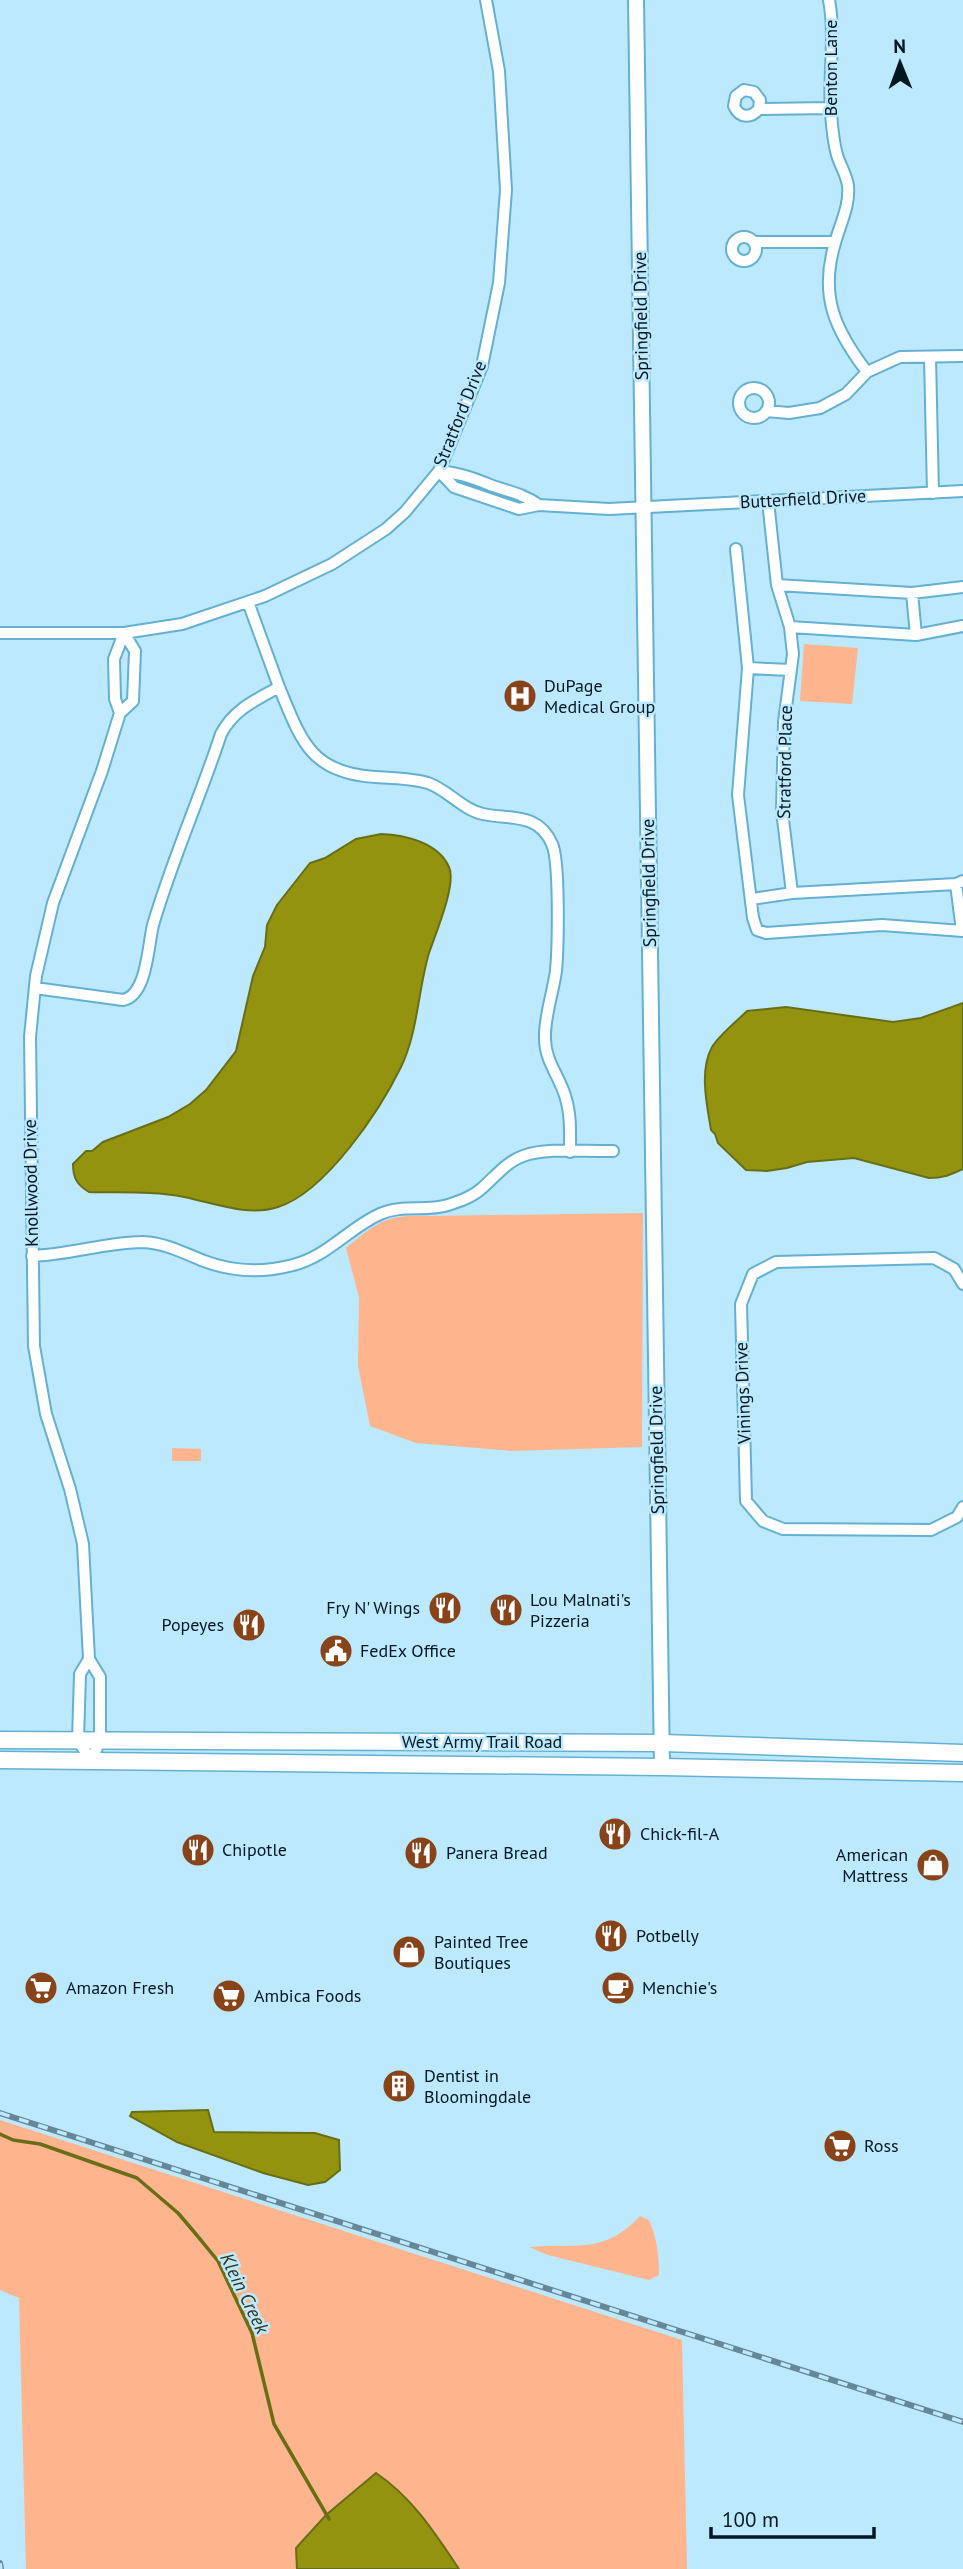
<svg xmlns="http://www.w3.org/2000/svg" width="963" height="2569" font-family="'PT Sans',sans-serif">
	<rect width="100%" height="100%" fill="#bde9ff"/>
	<path fill="#feb48c" d="M 804,644 L 858,648 L 852,704 L 800,701 Z
		M 643,1213 L 642,1447 L 512,1451 L 416,1443 L 370,1426 L 358,1366 L 359,1297 L 346,1248 C 377,1222 387,1214 428,1216 Z
		M 172,1448 L 201,1449 L 201,1461 L 172,1461 Z
		M 0,2120 L 682,2340 L 687,2569 L 26,2569 L 19,2298 L 0,2290 Z
		M 640,2216 L 649,2220 C 657,2239 659,2255 659,2275 L 649,2280 L 548,2255 L 529,2247 C 575,2243 604,2255 640,2216 Z"/>
	<path fill="#949310" stroke="#686e15" stroke-width="2" d="M 381,834 C 404,835 438,842 449,867 C 457,884 435,935 429,953 C 418,990 418,1032 401,1067 C 380,1110 326,1192 278,1207 C 248,1217 214,1203 184,1197 C 153,1191 120,1193 89,1192 C 77,1185 73,1178 73,1164 L 86,1151 L 92,1151 L 103,1142 L 168,1117 L 190,1104 L 206,1090 L 236,1051 L 253,976 L 265,947 L 267,925 L 277,905 L 310,863 L 325,858 L 356,839 Z
		M 963,1003 L 963,1169 C 951,1175 943,1178 929,1178 L 854,1158 L 807,1162 L 787,1168 L 767,1171 L 746,1170 L 718,1143 L 715,1134 L 711,1130 C 707,1105 699,1071 712,1047 C 720,1034 736,1022 747,1011 L 786,1007 L 893,1022 L 921,1018 Z
		M 208,2110 L 214,2132 L 315,2133 L 339,2140 L 340,2170 L 325,2182 L 308,2185 L 263,2173 L 177,2142 L 130,2116 L 132,2112 Z
		M 376,2473 C 413,2498 435,2533 459,2569 L 297,2569 L 296,2548 L 326,2515 Z"/>
	<g fill="none" stroke-linecap="round" stroke-linejoin="round">
		<path stroke="#686e15" stroke-width="3.5" d="M 0,2134 L 13,2140 L 40,2144 L 137,2178 L 178,2213 L 195,2233 L 218,2261 L 252,2333 L 274,2424 L 329,2519"/>
		<defs>
			<path id="minor" d="M 829,0 C 836,39 828,74 831,113 C 832,127 833,141 837,155 C 840,165 847,176 848,186 C 850,206 840,224 835,243 C 819,296 835,330 867,372
				M 759,109 L 760,100 L 754,92 L 744,90 L 736,96 L 734,106 C 740,119 751,118 759,109 L 830,108
				M732 249a12 12 0 1 1 24 0a12 12 0 1 1-24 0Z
				M 755,242 L 835,242
				M 930,357 L 933,493
				M739 403a15 15 0 1 1 30 0a15 15 0 1 1-30 0Z
				M 766,411 L 789,413 L 820,408 L 846,394 L 867,372 L 900,357 L 963,356
				M 439,471 L 454,487 L 519,509 L 539,505 L 609,509 L 963,491
				M 440,471 C 463,474 472,478 493,486 C 510,492 523,494 539,505
				M 768,501 L 777,585 L 790,627 L 793,654 L 784,722 L 782,811 L 792,893 L 956,884 L 963,881
				M 736,549 L 748,668
				M 777,585 L 912,593 L 963,587
				M 912,593 L 916,635
				M 790,627 L 916,635 L 963,626
				M 0,633 L 124,633 L 182,624 L 265,596 L 332,564 L 386,529 L 405,512 L 439,471 L 482,366 L 499,283 L 506,190 L 499,71 L 486,0
				M 791,670 L 748,668 L 738,795 L 753,918 L 757,930 L 766,933 L 882,925 L 963,931
				M 279,687 C 301,740 310,773 375,777 C 393,778 411,778 428,783 C 448,790 463,810 483,814 C 511,820 538,812 552,844 C 560,861 558,949 556,971 C 553,993 544,1017 545,1039 C 545,1062 561,1078 566,1099 C 571,1116 570,1134 570,1152
				M 120,713 L 115,699 L 114,659 L 124,633
				M 956,884 L 962,931
				M 752,899 L 792,893
				M 35,988 L 123,1000 C 147,996 148,945 153,925 C 172,860 200,798 221,734 C 234,709 256,700 279,687 L 248,602
				M 32,1256 C 70,1255 106,1242 143,1242 C 165,1243 184,1253 204,1261 C 233,1272 263,1273 293,1265 C 328,1256 349,1228 380,1214 C 402,1204 426,1212 448,1205 C 460,1201 472,1197 481,1189 C 494,1178 506,1162 523,1156 C 547,1147 587,1152 613,1151
				M 963,1284 L 954,1269 L 934,1258 L 776,1262 L 753,1274 L 741,1304 L 746,1501 L 763,1521 L 783,1529 L 931,1530 L 957,1517 L 963,1507
				M 89,1659 L 80,1674 L 78,1740 L 91,1761
				M 91,1761 L 100,1741 L 100,1677 L 89,1659 L 83,1544 L 70,1489 L 46,1414 L 34,1346 L 30,1037 L 36,976 L 53,903 L 102,771 L 120,713 L 133,701 L 135,651 L 124,633"/>
			<path id="tertiary" d="M 636,0 L 662,1767"/>
			<path id="secondary" d="M 0,1740 L 663,1743 L 963,1753
				M 0,1760 L 662,1767 L 963,1773"/>
		</defs>
		<use href="#minor" stroke="#63b0d2" stroke-width="14"/>
		<use href="#tertiary" stroke="#63b0d2" stroke-width="18"/>
		<use href="#secondary" stroke="#63b0d2" stroke-width="19"/>
		<use href="#minor" stroke="#fff" stroke-width="10"/>
		<use href="#tertiary" stroke="#fff" stroke-width="14"/>
		<use href="#secondary" stroke="#fff" stroke-width="16"/>
		<defs>
			<path id="rail" d="M 0,2113 L 963,2422
				M 0,2563 L 1,2569"/>
		</defs>
		<use href="#rail" stroke="#658797" stroke-width="6"/>
		<use href="#rail" stroke="#bde9ff" stroke-width="3.5" stroke-dasharray="10" stroke-linecap="butt"/>
	</g>
	<defs>
		<symbol id="hospital-disc" viewBox="-11 -11 22 22"><circle r="9.5" fill="#884318" stroke="#bde9ff"/><path d="M-5-5h3v3.5h4V-5h3V5h-3V1.5h-4V5h-3Z" fill="#fff"/></symbol>
		<symbol id="restaurant-disc" viewBox="-11 -11 22 22"><circle r="9.5" fill="#884318" stroke="#bde9ff"/><path d="M-5-6h1v4h1v-4h1v4h1v-4h1v5L-1.5 .5V6h-2V.5L-5-1ZM5-6V6H3V1.5H1.5Q1.5-4 5-6Z" fill="#fff"/></symbol>
		<symbol id="civic-disc" viewBox="-11 -11 22 22"><circle r="9.5" fill="#884318" stroke="#bde9ff"/><path d="M-.6-6.5H3V-4.5H.6V-3L4-1V1h2V6H-6V1h2V-1L-.6-3ZM-1.2 2.5V6h2.4V2.5Z" fill="#fff"/></symbol>
		<symbol id="shop-disc" viewBox="-11 -11 22 22"><circle r="9.5" fill="#884318" stroke="#bde9ff"/><path d="M-5-2.5h2.3a2.7 3.5 0 0 1 5.4 0H5L5.5 6h-11ZM-1.5-2.5h3a1.5 2.3 0 0 0-3 0Z" fill="#fff"/></symbol>
		<symbol id="supermarket-disc" viewBox="-11 -11 22 22"><circle r="9.5" fill="#884318" stroke="#bde9ff"/><path d="M-6-5.5h2.5l.6 2H6L4.5 2H-2.5L-4.4-4H-6ZM-1.5 3.2a1.3 1.3 0 1 0 .1 0ZM3 3.2a1.3 1.3 0 1 0 .1 0Z" fill="#fff"/></symbol>
		<symbol id="cafe-disc" viewBox="-11 -11 22 22"><circle r="9.5" fill="#884318" stroke="#bde9ff"/><path d="M-5.5-4.5H6V0H3Q3 3.5 0 3.5H-2.5Q-5.5 3.5-5.5 0ZM3-3.2v2h1.7v-2ZM-6 4.5H4V6H-6Z" fill="#fff"/></symbol>
		<symbol id="building-disc" viewBox="-11 -11 22 22"><circle r="9.5" fill="#884318" stroke="#bde9ff"/><path d="M-4-6H4V6H1V3H-1V6H-4ZM-2.5-4.3h1.7v1.8h-1.7ZM.8-4.3h1.7v1.8H.8ZM-2.5-1h1.7V.8h-1.7ZM.8-1h1.7V.8H.8Z" fill="#fff"/></symbol>
	</defs>
	<g fill-rule="evenodd">
		<use href="#hospital-disc" x="501" y="677" width="38" height="38"/>
		<use href="#restaurant-disc" x="426" y="1589" width="38" height="38"/>
		<use href="#restaurant-disc" x="487" y="1591" width="38" height="38"/>
		<use href="#restaurant-disc" x="230" y="1606" width="38" height="38"/>
		<use href="#civic-disc" x="317" y="1632" width="38" height="38"/>
		<use href="#restaurant-disc" x="596" y="1815" width="38" height="38"/>
		<use href="#restaurant-disc" x="179" y="1831" width="38" height="38"/>
		<use href="#restaurant-disc" x="402" y="1834" width="38" height="38"/>
		<use href="#shop-disc" x="914" y="1846" width="38" height="38"/>
		<use href="#restaurant-disc" x="592" y="1917" width="38" height="38"/>
		<use href="#shop-disc" x="390" y="1933" width="38" height="38"/>
		<use href="#supermarket-disc" x="22" y="1969" width="38" height="38"/>
		<use href="#cafe-disc" x="599" y="1969" width="38" height="38"/>
		<use href="#supermarket-disc" x="210" y="1977" width="38" height="38"/>
		<use href="#building-disc" x="380" y="2067" width="38" height="38"/>
		<use href="#supermarket-disc" x="821" y="2127" width="38" height="38"/>
	</g>
	<g text-anchor="middle" stroke-width="5" stroke-linejoin="round" paint-order="stroke">
		<g font-size="18" fill="#011822" stroke="#bde9ff">
			<text transform="translate(831 68) rotate(-90)" y="6">Benton Lane</text>
			<text transform="translate(641 316) rotate(-91)" y="6">Springfield Drive</text>
			<text transform="translate(460 414) rotate(-68)" y="6">Stratford Drive</text>
			<text transform="translate(803 499) rotate(-3)" y="6">Butterfield Drive</text>
			<text transform="translate(785 762) rotate(-89)" y="6">Stratford Place</text>
			<text transform="translate(649 883) rotate(-91)" y="6">Springfield Drive</text>
			<text transform="translate(31 1183) rotate(-91)" y="6">Knollwood Drive</text>
			<text transform="translate(743 1393) rotate(-92)" y="6">Vinings Drive</text>
			<text transform="translate(657 1450) rotate(-91)" y="6">Springfield Drive</text>
			<text x="482" y="1748">West Army Trail Road</text>
		</g>
		<g font-size="18" fill="#011822" stroke="#bde9ff" text-anchor="start">
			<text x="544" y="692">DuPage<tspan x="544" dy="21">Medical Group</tspan></text>
			<text x="530" y="1606">Lou Malnati's<tspan x="530" dy="21">Pizzeria</tspan></text>
			<text x="420" y="1614" text-anchor="end">Fry N' Wings</text>
			<text x="224" y="1631" text-anchor="end">Popeyes</text>
			<text x="360" y="1657">FedEx Office</text>
			<text x="640" y="1840">Chick-fil-A</text>
			<text x="222" y="1856">Chipotle</text>
			<text x="446" y="1859">Panera Bread</text>
			<text x="908" y="1861" text-anchor="end">American<tspan x="908" dy="21">Mattress</tspan></text>
			<text x="636" y="1942">Potbelly</text>
			<text x="434" y="1948">Painted Tree<tspan x="434" dy="21">Boutiques</tspan></text>
			<text x="66" y="1994">Amazon Fresh</text>
			<text x="642" y="1994">Menchie's</text>
			<text x="254" y="2002">Ambica Foods</text>
			<text x="424" y="2082">Dentist in<tspan x="424" dy="21">Bloomingdale</tspan></text>
			<text x="864" y="2152">Ross</text>
		</g>
		<g font-size="19" font-style="italic" fill="#34341c" stroke="#bde9ff">
			<text transform="translate(245 2293) rotate(64)" y="7">Klein Creek</text>
		</g>
	</g>
	<g transform="translate(900 63) rotate(359)" stroke="#bde9ff" stroke-width="5" paint-order="stroke">
	<path d="M0-5L12 26L0 18L-12 26Z" fill="#011822"/>
	<text y="-10" font-size="19" font-weight="bold" text-anchor="middle" fill="#011822">N</text>
	</g>
	<path d="M711 2527v10h163v-10" fill="none" stroke="#011822" stroke-width="3.5"/>
	<text x="722" y="2527" font-size="21" fill="#011822" stroke="#bde9ff" stroke-width="5" paint-order="stroke">100 m</text>
</svg>
